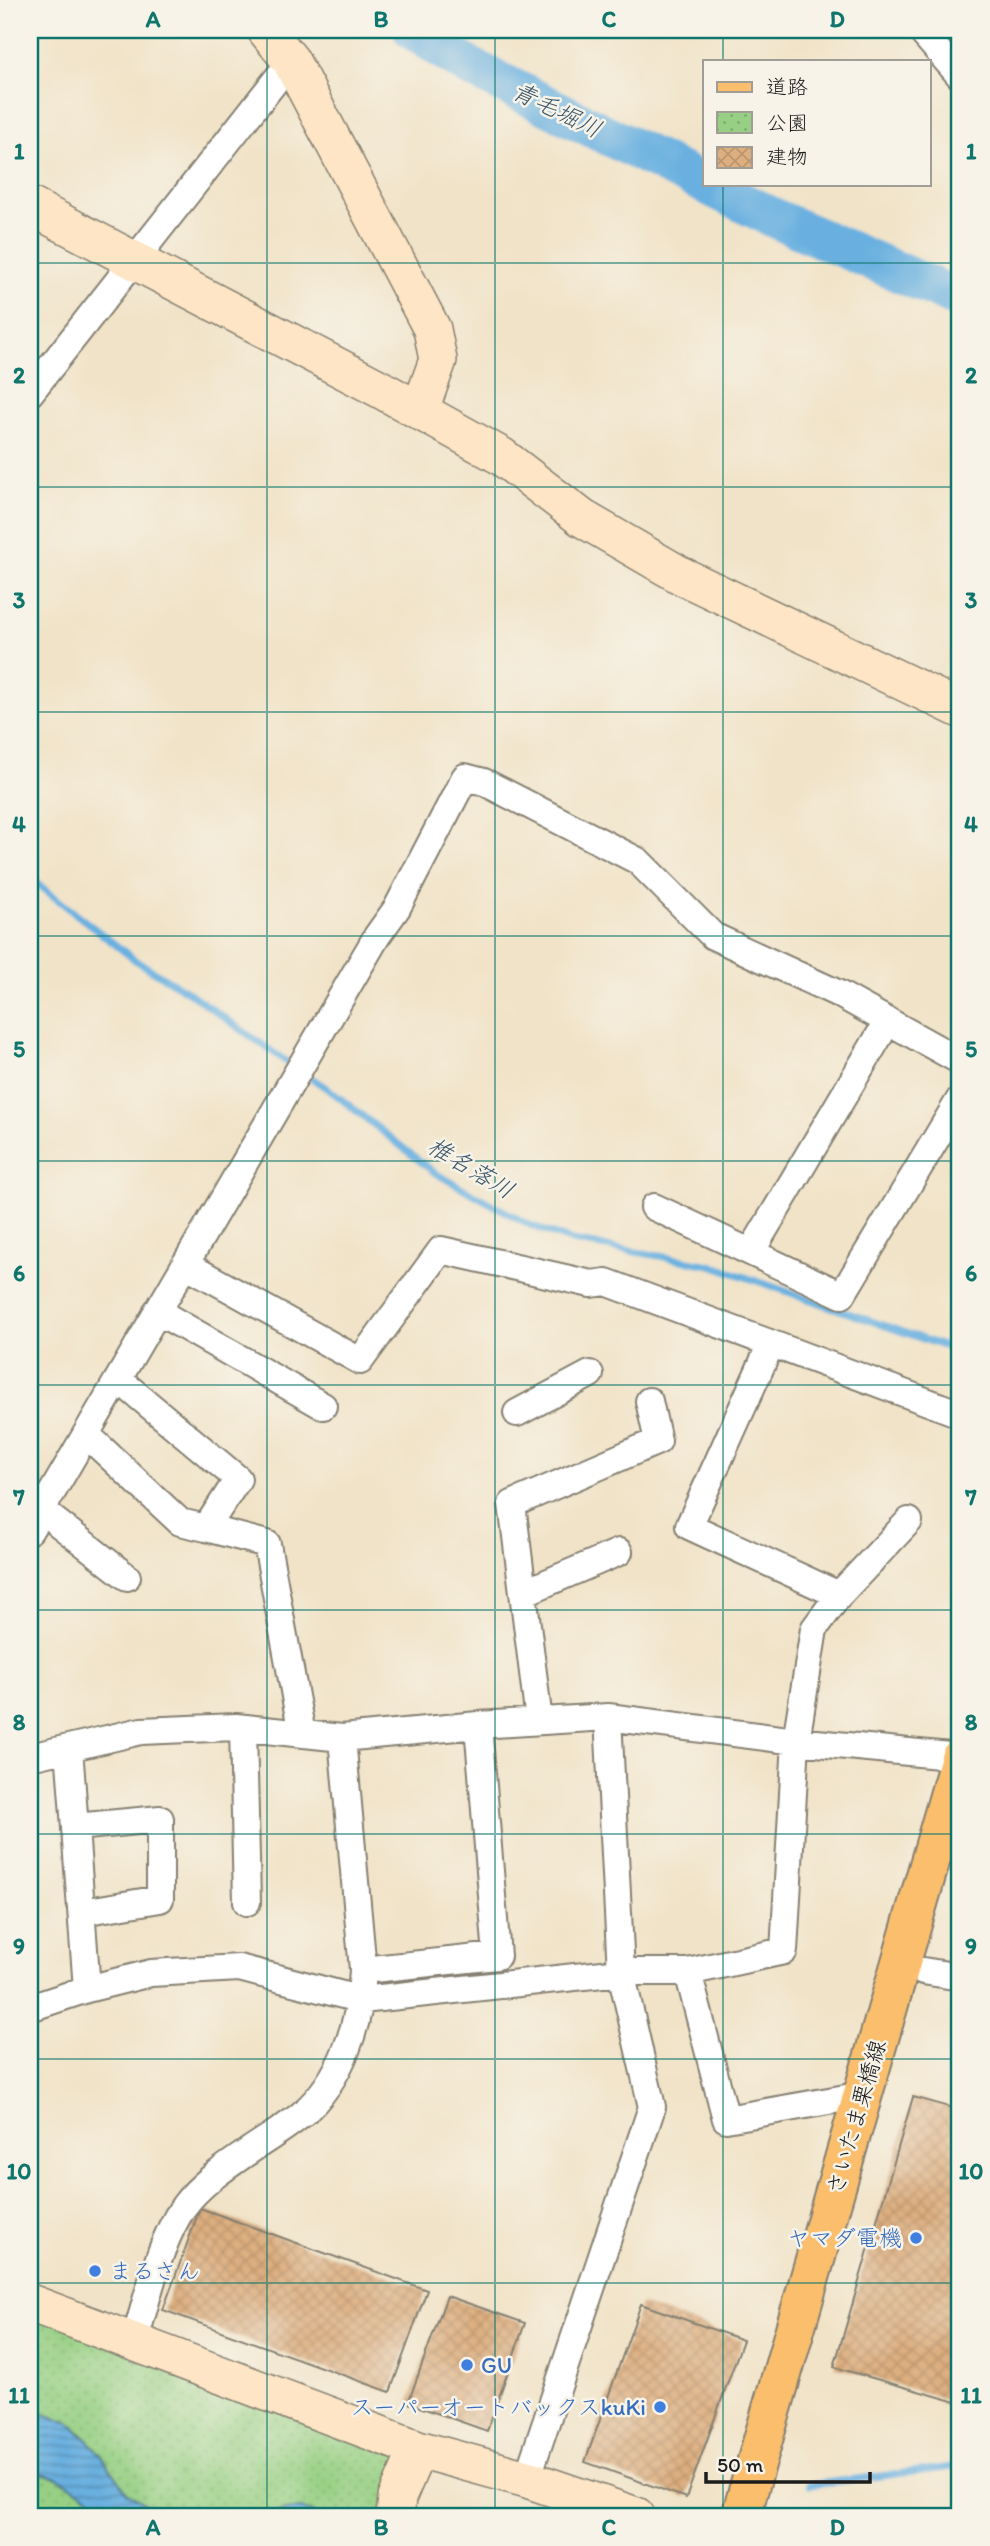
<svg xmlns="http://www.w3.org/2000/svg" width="990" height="2546" font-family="Itim,'Klee One',sans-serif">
	<defs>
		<pattern id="park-dots" width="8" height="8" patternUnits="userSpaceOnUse" patternTransform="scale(1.75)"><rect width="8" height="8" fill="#97d084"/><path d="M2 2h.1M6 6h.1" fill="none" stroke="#82b271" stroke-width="1.8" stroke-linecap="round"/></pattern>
		<pattern id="water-rules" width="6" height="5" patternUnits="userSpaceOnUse" patternTransform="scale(1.75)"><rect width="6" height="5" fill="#69b0e0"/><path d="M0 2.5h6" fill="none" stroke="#568eb5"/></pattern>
		<pattern id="building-cross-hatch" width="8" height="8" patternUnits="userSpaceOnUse" patternTransform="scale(1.75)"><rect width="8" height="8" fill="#ddaf80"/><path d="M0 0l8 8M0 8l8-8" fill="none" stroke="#bd966e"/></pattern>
	</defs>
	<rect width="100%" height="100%" fill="#f7f3e8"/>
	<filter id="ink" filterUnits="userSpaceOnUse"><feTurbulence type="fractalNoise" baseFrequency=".0143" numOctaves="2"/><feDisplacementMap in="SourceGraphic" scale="14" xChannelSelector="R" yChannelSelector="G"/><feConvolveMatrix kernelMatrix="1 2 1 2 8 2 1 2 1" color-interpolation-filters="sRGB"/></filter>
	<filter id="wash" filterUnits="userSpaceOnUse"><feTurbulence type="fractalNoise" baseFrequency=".00686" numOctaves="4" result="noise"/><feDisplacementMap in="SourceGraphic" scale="28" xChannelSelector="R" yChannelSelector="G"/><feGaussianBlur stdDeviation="1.57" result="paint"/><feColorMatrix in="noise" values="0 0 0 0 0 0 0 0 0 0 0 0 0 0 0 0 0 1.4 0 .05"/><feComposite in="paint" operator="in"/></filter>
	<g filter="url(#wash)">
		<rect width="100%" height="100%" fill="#f1e3c8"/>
		<path fill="url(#park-dots)" stroke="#5a7650" stroke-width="2" d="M 30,2303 L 418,2449 L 395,2516 L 30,2516 Z"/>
		<path fill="url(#water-rules)" stroke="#42667e" stroke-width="2" d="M 30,2410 L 69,2422 L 96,2448 L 127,2492 L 165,2516 L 121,2516 L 58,2478 L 30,2472 Z
			M 302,2509 L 324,2516 L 239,2516 Z"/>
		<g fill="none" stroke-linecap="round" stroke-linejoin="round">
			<path stroke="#69b0e0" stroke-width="7" d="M 30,878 L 135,960 L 188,992 L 294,1067
				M 304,1073 L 331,1091 L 435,1173 L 530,1225 L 572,1241 L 711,1265 L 960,1352
				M 809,2485 L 960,2466"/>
			<path stroke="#69b0e0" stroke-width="40" d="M 413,30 L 468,66 L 705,184
				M 705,184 L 774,218 L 960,299"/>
		</g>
		<g id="blocks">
			<path fill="url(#building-cross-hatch)" d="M 913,2097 L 960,2110 L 960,2403 L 834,2367 Z
				M 200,2208 L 427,2290 L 390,2392 L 163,2310 Z
				M 447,2296 L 525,2323 L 487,2431 L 408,2403 Z
				M 641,2304 L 743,2340 L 686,2498 L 585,2462 Z"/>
		</g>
	</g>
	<g filter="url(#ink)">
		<use href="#blocks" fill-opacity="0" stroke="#868072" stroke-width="2"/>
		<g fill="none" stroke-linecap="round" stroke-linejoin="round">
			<defs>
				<path id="street" d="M 920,30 L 960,76
					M 30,393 L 291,61
					M 654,1207 L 842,1295 L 960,1099
					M 751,1252 L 888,1021
					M 185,1264 L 360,1361 L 441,1250 L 591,1284 L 606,1282 L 960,1414
					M 157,1311 L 323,1406
					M 771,1344 L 689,1526 L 839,1595 L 909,1521
					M 118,1379 L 238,1479 L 206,1528 L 267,1544 L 302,1734
					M 517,1413 L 590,1374
					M 86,1434 L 180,1522 L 206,1528
					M 41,1510 L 127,1577
					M 30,1530 L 377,936 L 397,908 L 465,777 L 484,782 L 638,861 L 713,936 L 839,994 L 960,1061
					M 523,1593 L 619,1552
					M 539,1721 L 512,1504 L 658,1441 L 649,1401
					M 243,1728 L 247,1902
					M 69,1748 L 87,1989
					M 30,1757 L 141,1731 L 236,1727 L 342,1738 L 478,1725 L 608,1717 L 796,1741 L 960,1757
					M 75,1827 L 160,1819 L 160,1899 L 82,1912
					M 363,1970 L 497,1956 L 478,1725
					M 923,1971 L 960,1977
					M 688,1972 L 726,2119 L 863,2095
					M 30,2008 L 87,1989 L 151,1973 L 239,1968 L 362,2000 L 621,1972 L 688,1972 L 784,1951 L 796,1741 L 814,1629 L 839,1595
					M 134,2342 C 148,2298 158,2244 184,2206 C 200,2184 227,2166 249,2151 C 266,2139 286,2128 302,2114 C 342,2080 361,2021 363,1970 L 342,1738
					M 527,2479 L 652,2107 L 621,1972 L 608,1717"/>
				<path id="secondary" d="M 266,30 L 291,61 L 432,329 L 438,360 L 420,410
					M 30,206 L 380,389 L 501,456 L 582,518 L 680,575 L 960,709
					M 30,2303 L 418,2449 L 527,2479 L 636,2516
					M 395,2516 L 397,2498 L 418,2449"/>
				<path id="primary" d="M 741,2516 L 960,1758"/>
			</defs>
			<use href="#street" stroke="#868072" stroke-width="30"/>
			<use href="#secondary" stroke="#868072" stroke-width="40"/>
			<use href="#primary" stroke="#868072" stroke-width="42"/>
			<use href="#street" stroke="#fff" stroke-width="26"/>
			<use href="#secondary" stroke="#fde5c5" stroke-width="37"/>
			<use href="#primary" stroke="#fabe6d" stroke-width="38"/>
		</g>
	</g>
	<path fill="none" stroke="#0f766e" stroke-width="2" stroke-opacity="0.55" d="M 267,30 L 267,2516M 495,30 L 495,2516M 723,30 L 723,61M 723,184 L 723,2516M 30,263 L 960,263M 30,487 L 960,487M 30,712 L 960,712M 30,936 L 960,936M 30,1161 L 960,1161M 30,1385 L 960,1385M 30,1610 L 960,1610M 30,1834 L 960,1834M 30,2059 L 960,2059M 30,2283 L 960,2283"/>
	<g fill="#3f7fe0" stroke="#f7f3e8" stroke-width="2.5">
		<circle cx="916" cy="2238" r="7"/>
		<circle cx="95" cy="2271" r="7"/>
		<circle cx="467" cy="2365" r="7"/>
		<circle cx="660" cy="2407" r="7"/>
	</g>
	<g text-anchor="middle" stroke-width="5" stroke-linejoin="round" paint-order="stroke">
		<g font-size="23" fill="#1c1c1c" stroke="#f7f3e8">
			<text transform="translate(856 2117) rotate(-74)" y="8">さいたま栗橋線</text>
		</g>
		<g font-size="23" fill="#366cbe" stroke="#f7f3e8" text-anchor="end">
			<text x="902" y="2246">ヤマダ電機</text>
			<text x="109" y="2279" text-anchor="start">まるさん</text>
			<text x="481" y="2373" text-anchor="start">GU</text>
			<text x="646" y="2415">スーパーオートバックスkuKi</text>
		</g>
		<g font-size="24" font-style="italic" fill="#3b576a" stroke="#f7f3e8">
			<text transform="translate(557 110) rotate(26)" y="8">青毛堀川</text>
			<text transform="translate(471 1168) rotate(31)" y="8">椎名落川</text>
		</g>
	</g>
	<rect width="990" height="2546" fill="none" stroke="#f7f3e8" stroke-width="77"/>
	<rect x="703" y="60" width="228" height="126" fill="#f7f3e8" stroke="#9f9d96" stroke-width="2"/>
	<rect x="717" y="82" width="35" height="10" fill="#fabe6d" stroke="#9f9d96" stroke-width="2"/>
	<text x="766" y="94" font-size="21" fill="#1c1c1c">道路</text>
	<rect x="717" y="112" width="35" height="21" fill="url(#park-dots)" stroke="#9f9d96" stroke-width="2"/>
	<text x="766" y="130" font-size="21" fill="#1c1c1c">公園</text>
	<rect x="717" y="147" width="35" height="21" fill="url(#building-cross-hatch)" stroke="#9f9d96" stroke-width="2"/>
	<text x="766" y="164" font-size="21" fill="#1c1c1c">建物</text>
	<path d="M706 2472v10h164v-10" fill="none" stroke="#1c1c1c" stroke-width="3.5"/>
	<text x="717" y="2472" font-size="21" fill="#1c1c1c" stroke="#f7f3e8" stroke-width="5" paint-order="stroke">50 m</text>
	<rect x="38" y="38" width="913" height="2470" fill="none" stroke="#0f766e" stroke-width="2.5"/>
	<g font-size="23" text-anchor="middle" font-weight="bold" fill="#0f766e">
		<text x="153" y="27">A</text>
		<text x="381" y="27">B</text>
		<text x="609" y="27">C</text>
		<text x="837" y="27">D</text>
		<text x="19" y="159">1</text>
		<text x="971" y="159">1</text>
		<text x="19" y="383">2</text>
		<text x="971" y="383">2</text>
		<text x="19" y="608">3</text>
		<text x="971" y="608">3</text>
		<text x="19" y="832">4</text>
		<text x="971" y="832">4</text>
		<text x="19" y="1057">5</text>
		<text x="971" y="1057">5</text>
		<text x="19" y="1281">6</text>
		<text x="971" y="1281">6</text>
		<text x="19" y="1505">7</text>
		<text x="971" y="1505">7</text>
		<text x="19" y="1730">8</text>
		<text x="971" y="1730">8</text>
		<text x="19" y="1954">9</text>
		<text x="971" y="1954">9</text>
		<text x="19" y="2179">10</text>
		<text x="971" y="2179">10</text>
		<text x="19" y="2403">11</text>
		<text x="971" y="2403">11</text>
		<text x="153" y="2535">A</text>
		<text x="381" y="2535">B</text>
		<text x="609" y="2535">C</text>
		<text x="837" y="2535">D</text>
	</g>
</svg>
